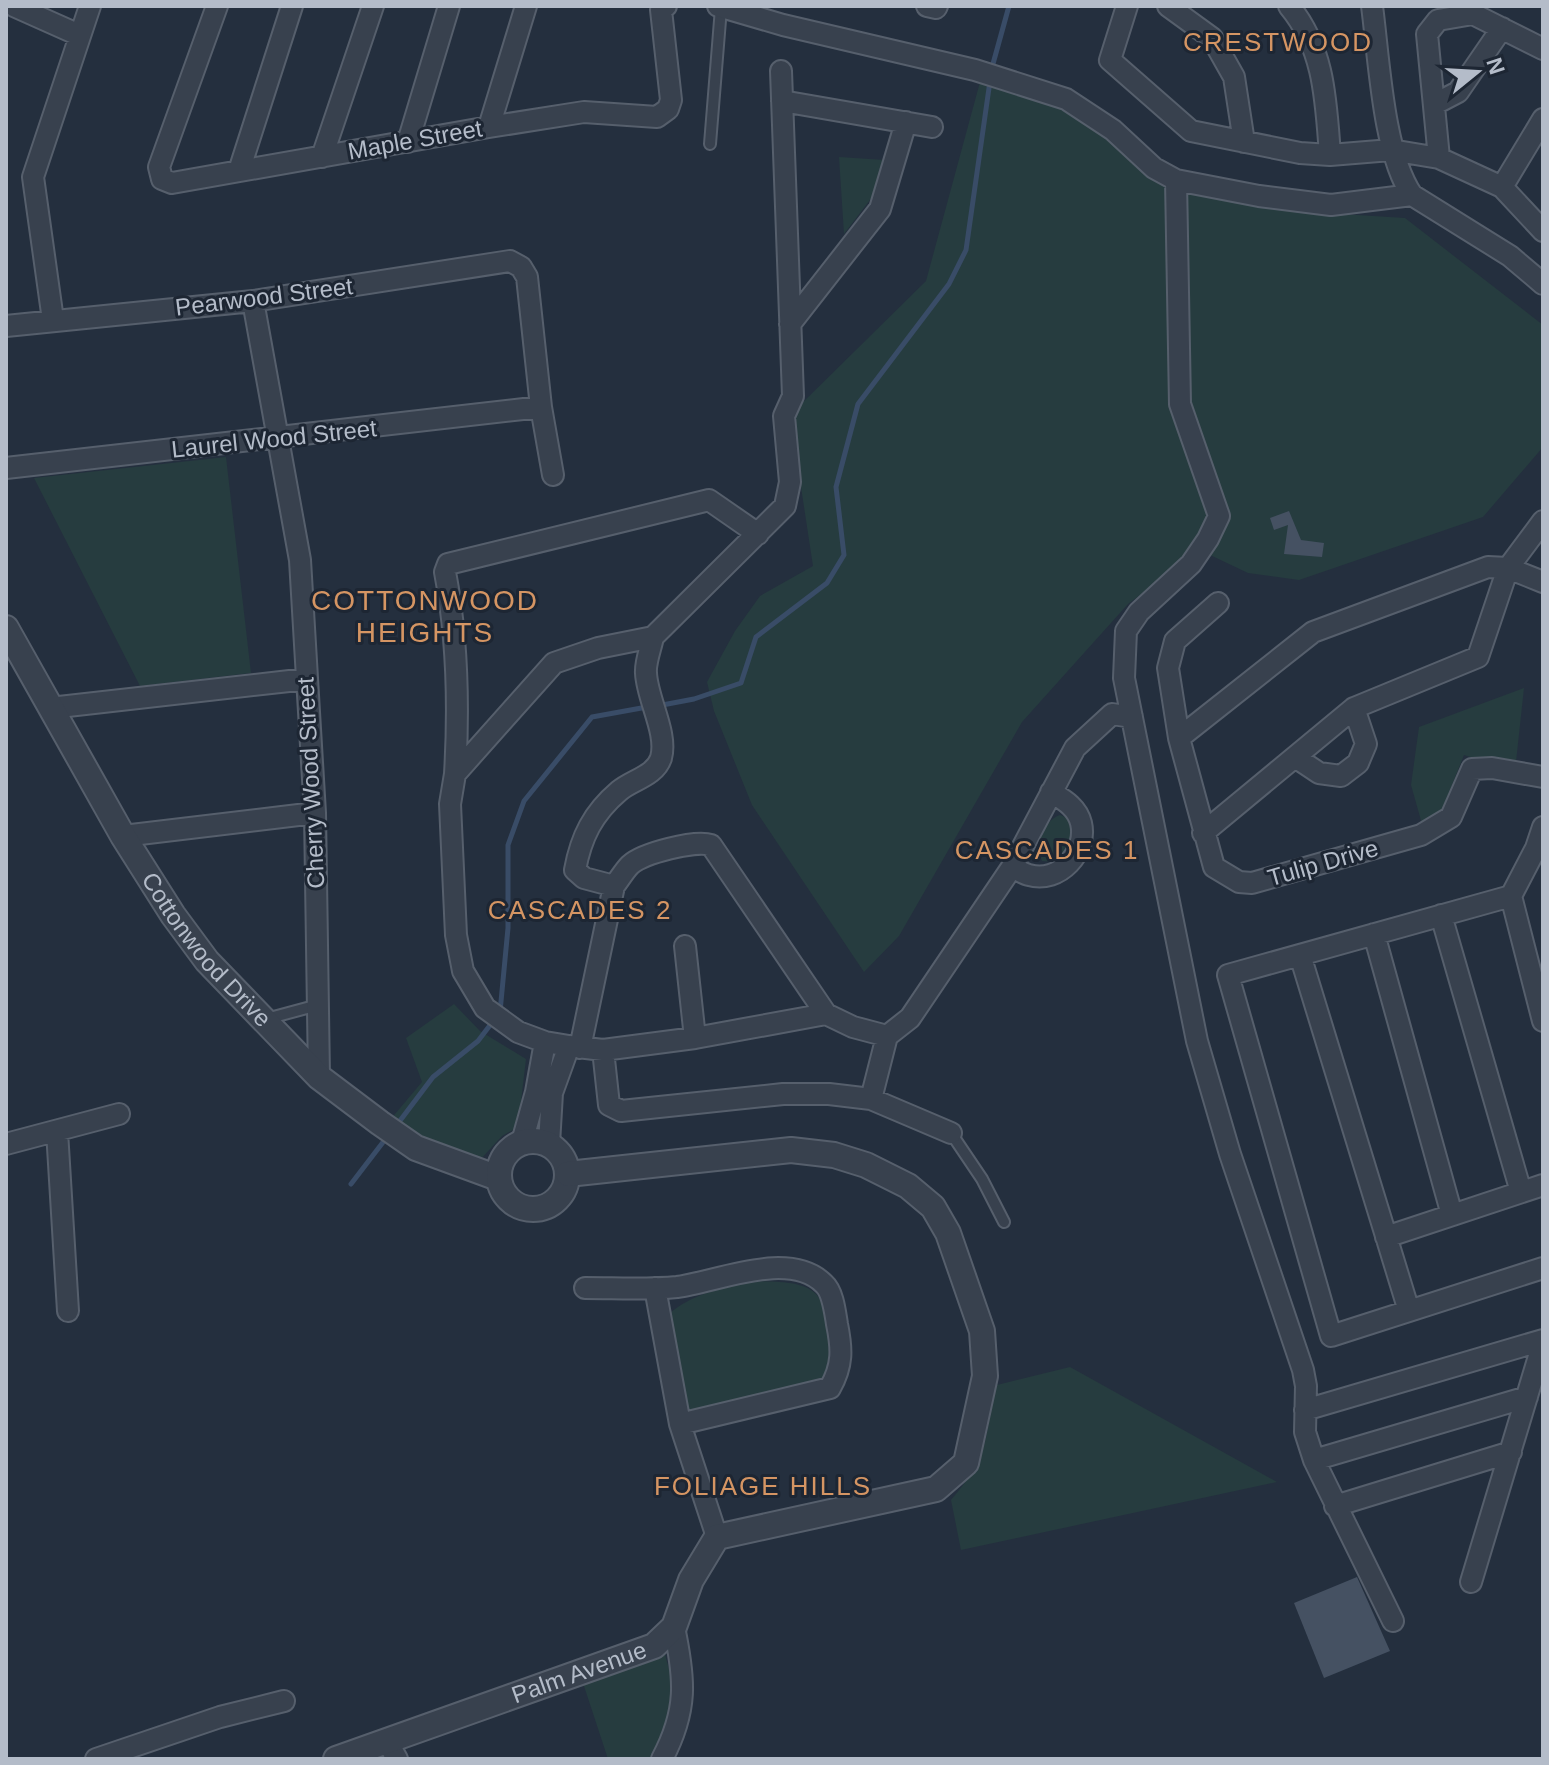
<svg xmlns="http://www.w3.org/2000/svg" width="1549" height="1765" font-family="Helvetica,sans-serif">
	<rect width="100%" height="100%" fill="#242f3e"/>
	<path fill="#263c3f" d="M 980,82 L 1063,108 L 1105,136 L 1167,188 L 1325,213 L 1405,218 L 1543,325 L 1543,447 L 1483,517 L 1299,580 L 1248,573 L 1208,554 L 1184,562 L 1128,604 L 1022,722 L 899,936 L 864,972 L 752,805 L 714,711 L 707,682 L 735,631 L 760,596 L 813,566 L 790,415 L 926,281 Z
		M 839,157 L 884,160 L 876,192 L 844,234 Z
		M 226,457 L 251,673 L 140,686 L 34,478 Z
		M 1524,688 L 1516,762 C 1498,759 1481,761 1464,755 L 1440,815 L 1422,824 L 1411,785 L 1419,727 Z
		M 1060,815 L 1070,819 L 1074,830 L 1069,855 L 1054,862 L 1042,861 L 1037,847 C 1042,834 1046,820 1060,815 Z
		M 454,1004 L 480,1031 L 526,1059 L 518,1127 L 502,1136 L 479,1161 L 446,1153 L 390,1120 L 422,1082 L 406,1038 Z
		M 755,1281 C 773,1282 802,1280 816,1294 C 828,1306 836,1358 827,1373 C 825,1377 822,1379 818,1381 L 694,1413 L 682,1409 L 668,1315 C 692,1293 723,1288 755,1281 Z
		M 1070,1367 L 1277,1482 L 961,1550 L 951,1500 C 988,1457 987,1439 993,1386 Z
		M 665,1654 C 667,1664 672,1675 673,1686 C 674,1710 663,1739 650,1759 L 608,1759 L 583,1683 Z"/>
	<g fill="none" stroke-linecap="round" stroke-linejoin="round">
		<path stroke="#394c67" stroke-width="5" d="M 991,71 L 1009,6
			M 657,706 L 694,699 L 741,683 L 756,637 L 827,583 L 844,555 L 836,487 L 858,404 L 949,284 L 966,250 L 990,81
			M 500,1012 L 508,928 L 508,845 L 524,801 L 592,717 L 647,707
			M 396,1126 L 433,1077 L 478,1041 L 494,1020
			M 351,1184 L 387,1137"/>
	</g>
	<path fill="#455162" d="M 1289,511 L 1301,540 L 1324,543 L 1322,557 L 1284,554 L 1288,525 L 1274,530 L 1270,518 Z
		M 1357,1577 L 1390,1651 L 1324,1678 L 1294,1603 Z"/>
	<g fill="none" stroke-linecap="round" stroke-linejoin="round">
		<defs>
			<path id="service" d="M 710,144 L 721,8
				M 266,1019 L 318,1005
				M 951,1133 L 982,1179 L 1004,1222"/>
			<path id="minor" d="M 14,6 L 79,35
				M 217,6 L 159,167 L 162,179 L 172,183 L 489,127 L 584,112 L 657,117 L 668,109 L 671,100 L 661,10 L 666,6
				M 718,6 L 783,25 L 975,70 L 1066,99 L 1113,130 L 1154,168 L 1176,180 L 1259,196 L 1331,205 L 1412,195
				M 927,6 L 936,8 L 937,6
				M 1127,6 L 1110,60 L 1191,131 L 1300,153 L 1330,155 L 1391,150 L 1439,158 L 1502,187 L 1543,231
				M 1168,6 L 1212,38 L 1234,77 L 1244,142
				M 1289,6 C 1325,49 1326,103 1330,155
				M 1372,6 C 1379,58 1383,153 1412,195 L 1510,256 L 1543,284
				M 781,71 L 793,396 L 784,416 L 790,482 L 785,506 L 653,637 L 598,648 L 554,663 L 455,774 L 450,804 L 456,935 L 463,971 L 485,1008 L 518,1032 L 545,1042 L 569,1046 L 603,1050 L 695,1038 L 826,1014 L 853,1027 L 887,1036
				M 782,101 L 932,127
				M 1435,104 L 1458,92 L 1502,28
				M 489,127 L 526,6
				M 408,142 L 449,6
				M 322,157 L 373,6
				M 1439,158 L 1427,34 L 1438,20 L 1473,14 L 1543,49
				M 239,171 L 292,6
				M 1176,180 L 1180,404 L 1219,516 L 1208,539 L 1191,564 L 1139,612 L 1126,631 L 1124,678 L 1197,1041 L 1230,1154 L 1303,1370 L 1306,1386 L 1305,1432 L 1314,1460 L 1393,1621
				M 1502,187 L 1543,119
				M 253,301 L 300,560 L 315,813 L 319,1077
				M 53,320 L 33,177 L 90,6
				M 790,324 L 880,209 L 906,122
				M 6,326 L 253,301 L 510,261 L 521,267 L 527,277 L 541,407 L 553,475
				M 6,468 L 541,407
				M 1218,603 L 1175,641 L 1168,668 L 1179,738 L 1214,867 L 1239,882 L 1252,883 L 1421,835 L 1451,817 L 1472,769 L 1492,768 L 1543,777
				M 50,708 L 307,679
				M 1179,738 L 1313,632 L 1488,567 L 1508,568 L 1543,582
				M 1295,757 L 1319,773 L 1341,776 L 1358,763 L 1366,744 L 1354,708
				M 455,774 C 459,706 458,640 445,572 L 448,564 L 709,500 L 758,534
				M 1203,833 L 1354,708 L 1478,657 L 1508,568 L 1543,521
				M 123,836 L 315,813
				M 1012,867 C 1018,870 1024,874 1029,875 C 1059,884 1088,852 1081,823 C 1077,807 1064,800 1051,792
				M 614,886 L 584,878 L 575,870 C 581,837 593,813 619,791 C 632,780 655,776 661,758 C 668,733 647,699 646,673 C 645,662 651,648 653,637
				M 1511,896 L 1228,975 L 1331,1336 L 1543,1268
				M 1511,896 L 1543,1021
				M 1511,896 L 1536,848 L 1543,827
				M 1441,915 L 1521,1192
				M 1374,934 L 1452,1215
				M 685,946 L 695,1038
				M 1300,955 L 1409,1311
				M 580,1048 L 614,886 C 619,880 624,871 630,865 C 643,853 695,840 711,845 L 826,1014
				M 603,1050 L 609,1105 L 621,1111 L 783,1094 L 829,1094 L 871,1099 L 951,1133
				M 871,1099 L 887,1036 L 910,1018 L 1012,867 L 1075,748 L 1112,714 L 1132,717
				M 57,1131 L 68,1311
				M 522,1142 L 536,1092 L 545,1042
				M 6,1144 L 119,1114
				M 549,1144 L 552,1093 L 569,1046
				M 1386,1237 L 1543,1185
				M 585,1288 C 616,1288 646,1290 677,1287 C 717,1282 789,1249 824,1284 C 833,1292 835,1312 837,1324 C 842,1349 843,1365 830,1388 L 680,1424
				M 655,1288 L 680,1424 L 717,1537
				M 1305,1410 L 1543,1340
				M 1314,1460 L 1527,1397
				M 1335,1506 L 1511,1452
				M 1471,1582 L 1543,1343
				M 387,1741 L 397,1759
				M 96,1759 L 220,1717 L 284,1701
				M 662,1759 C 688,1710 685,1679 674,1627"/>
			<g id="tertiary">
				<path id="s1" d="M 6,628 L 123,836 L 173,915 L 207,961 L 319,1077 L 380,1123 L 416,1148 L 498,1178"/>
				<circle cx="533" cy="1175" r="34"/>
				<path id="s2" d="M 336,1759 L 654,1646 L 674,1627 L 691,1580 L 717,1537 L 936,1489 L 966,1463 L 985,1376 L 982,1331 L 948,1233 L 933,1207 L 908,1186 L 866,1165 L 834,1155 L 791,1150 L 568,1174"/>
			</g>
		</defs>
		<use href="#service" stroke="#565f6c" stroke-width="14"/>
		<use href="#minor" stroke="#565f6c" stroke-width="24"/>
		<use href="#tertiary" stroke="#565f6c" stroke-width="28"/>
		<use href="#service" stroke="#38414e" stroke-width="10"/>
		<use href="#minor" stroke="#38414e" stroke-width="20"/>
		<use href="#tertiary" stroke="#38414e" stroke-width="24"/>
	</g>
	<g text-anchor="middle" stroke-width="6" stroke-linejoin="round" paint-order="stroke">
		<g font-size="24" fill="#b4bcc9" stroke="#1d2633">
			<text transform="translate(415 140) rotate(-10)" y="8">Maple Street</text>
			<text transform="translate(264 297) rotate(-7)" y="8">Pearwood Street</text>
			<text transform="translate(274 439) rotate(-6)" y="8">Laurel Wood Street</text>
			<text transform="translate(311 783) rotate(-93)" y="8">Cherry Wood Street</text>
			<text transform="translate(1323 863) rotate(-16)" y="8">Tulip Drive</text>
			<text dy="8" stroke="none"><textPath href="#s1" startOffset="380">Cottonwood Drive</textPath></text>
			<text dy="8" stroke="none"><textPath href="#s2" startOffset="258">Palm Avenue</textPath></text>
		</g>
		<g font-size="26" letter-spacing="2" fill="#d59563" stroke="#1d2633">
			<text x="1278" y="51">CRESTWOOD</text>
			<text x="1047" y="859">CASCADES 1</text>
			<text x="580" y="919">CASCADES 2</text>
			<text x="763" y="1495">FOLIAGE HILLS</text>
		</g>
		<g font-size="28" letter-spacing="2" fill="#d59563" stroke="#1d2633">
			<text x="425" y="610">COTTONWOOD<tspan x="425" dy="32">HEIGHTS</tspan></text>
		</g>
	</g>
	<rect width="1549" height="1765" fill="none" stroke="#b4bcc9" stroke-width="16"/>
	<g transform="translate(1477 72) rotate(72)" stroke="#1d2633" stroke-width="6" paint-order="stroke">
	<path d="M0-6L14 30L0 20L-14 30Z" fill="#b4bcc9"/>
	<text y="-12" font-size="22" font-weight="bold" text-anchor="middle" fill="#b4bcc9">N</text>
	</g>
</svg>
